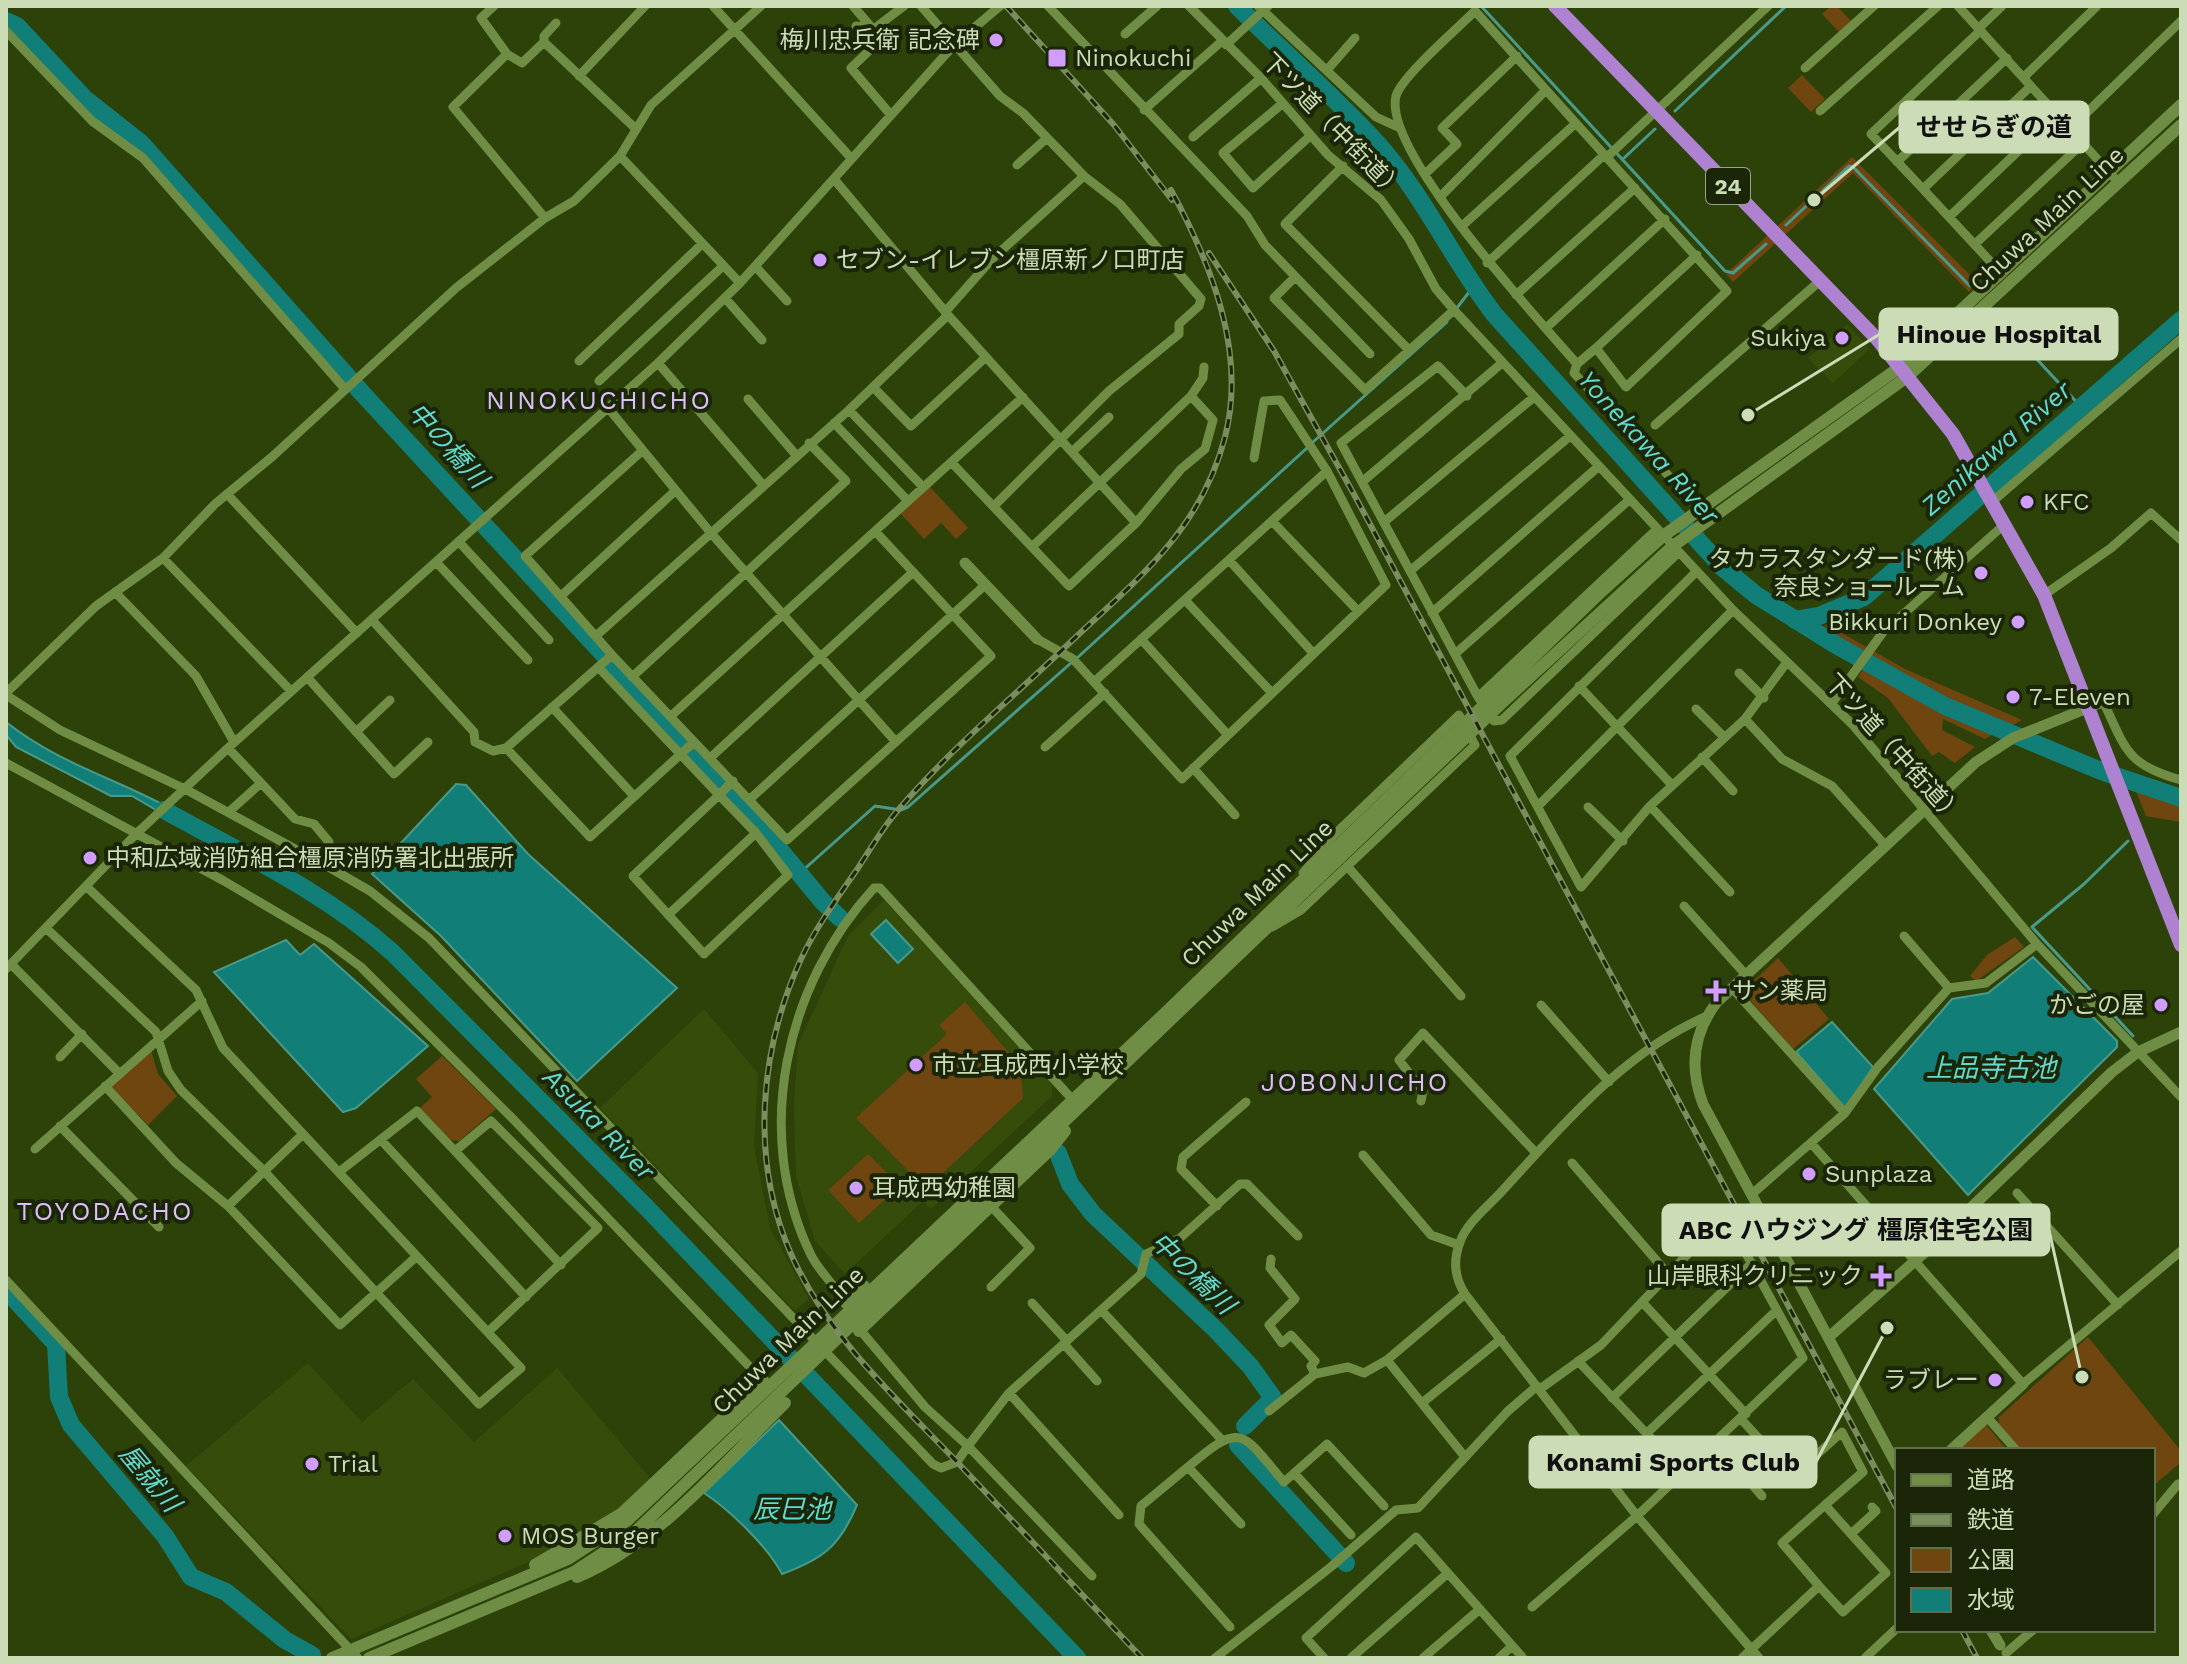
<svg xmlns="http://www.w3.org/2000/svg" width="2187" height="1664" font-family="'Work Sans','Noto Sans JP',sans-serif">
	<rect width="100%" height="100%" fill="#2d4208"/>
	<path fill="#354c0b" d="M 1847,324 L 1870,349 L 1833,383 L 1808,358 Z
		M 884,900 L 1052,1084 L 1052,1096 L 931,1209 L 923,1201 L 845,1274 L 815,1241 L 796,1176 L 794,1105 L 798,1045 L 848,936 Z
		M 704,1009 L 758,1073 L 754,1146 L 770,1228 L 809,1299 L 795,1311 L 600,1108 Z
		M 308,1363 L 362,1422 L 413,1379 L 474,1442 L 557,1368 L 652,1480 L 619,1511 L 540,1557 L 351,1639 L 186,1466 Z"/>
	<path fill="#6f460f" d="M 1831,6 L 1837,6 L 1851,21 L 1839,32 L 1822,14 Z
		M 1802,75 L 1825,99 L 1811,112 L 1788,88 Z
		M 1852,157 L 1978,283 L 1969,292 L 1853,173 L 1733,282 L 1726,274 Z
		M 930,487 L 968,528 L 956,539 L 941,523 L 924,539 L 901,514 Z
		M 1826,624 L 1905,669 L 2022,720 L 2007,728 C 1948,706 1872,670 1825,627 Z
		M 1864,668 L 1925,704 L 1993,734 L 1985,739 L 1943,719 L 1942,730 L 1975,747 L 1955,763 L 1939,752 L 1932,756 L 1888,698 L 1858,677 Z
		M 2135,789 L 2181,802 L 2181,822 L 2146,816 Z
		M 2015,937 L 2024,947 L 1976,981 L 1970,976 L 1987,955 Z
		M 1778,958 L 1829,1019 L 1793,1049 L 1746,996 L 1746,988 Z
		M 965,1002 L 1011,1055 L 1008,1061 L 1021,1073 L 1023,1098 L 926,1189 L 856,1118 L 947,1034 L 939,1025 Z
		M 151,1050 L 158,1074 L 177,1096 L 148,1125 L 110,1086 Z
		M 442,1056 L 496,1109 L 459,1141 L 451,1140 L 420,1108 L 432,1097 L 416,1079 Z
		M 868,1154 L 900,1186 L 859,1223 L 828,1190 Z
		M 2088,1337 L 2181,1451 L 2181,1462 L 2153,1486 L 2153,1450 L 2022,1450 L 1999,1424 L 1999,1417 Z
		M 1983,1421 L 2007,1450 L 1953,1450 Z"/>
	<path fill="#117e77" stroke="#499a8a" stroke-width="2" d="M 6,722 C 63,767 123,780 184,816 L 187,828 L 132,796 L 111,796 L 16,747 L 6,735 Z
		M 456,784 L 466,785 L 528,854 L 677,988 L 577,1081 L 441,936 L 372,874 Z
		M 886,920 L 913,949 L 898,963 L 871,934 Z
		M 286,940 L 300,955 L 314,944 L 428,1046 L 356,1108 L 343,1112 L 214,972 Z
		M 2033,957 L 2117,1041 L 2117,1047 L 1968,1195 L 1874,1089 L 1952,999 L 1988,993 Z
		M 1832,1022 L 1873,1067 L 1846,1109 L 1796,1052 Z
		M 779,1420 L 857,1505 C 840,1546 823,1559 782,1574 C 767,1546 731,1511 704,1493 Z"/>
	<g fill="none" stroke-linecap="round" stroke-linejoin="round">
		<path stroke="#499a8a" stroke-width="3" d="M 1481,6 L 1725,271 L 1733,273 L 1766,244
			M 1675,111 L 1786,6
			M 1624,158 L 1655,129
			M 1786,225 L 1849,166 L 1853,167 L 1970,286
			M 1456,309 L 1473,287
			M 2005,325 L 2083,409
			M 1313,442 L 1447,322
			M 1077,658 L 1307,448
			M 2128,841 L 2084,884 L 2032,927 L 2133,1036
			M 801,872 L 875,806 L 901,810 L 908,807 L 1071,663"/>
		<path stroke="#117e77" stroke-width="18" d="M 1237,6 C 1283,52 1333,95 1377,143 C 1423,194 1452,259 1494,314 L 1722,567 L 1756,595 L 1836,645 L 1945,706 L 2101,771 L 2181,798
			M 6,21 L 17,26 L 84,98 L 141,143 L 362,393 L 741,803 L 823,902 L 840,918
			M 1795,620 L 1819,616 L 1864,597 L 2181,320
			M 164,810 C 243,854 325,892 393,953 L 646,1207 L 1077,1658
			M 1058,1153 L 1070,1184 L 1093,1214 L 1217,1331 L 1251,1367 L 1273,1398 L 1245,1426
			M 6,1290 L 56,1344 L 59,1397 L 71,1425 L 165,1536 L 191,1577 L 226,1592 L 285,1640 L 312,1655
			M 1238,1445 L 1346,1563"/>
		<path stroke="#6f8d45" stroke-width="9" d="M 494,6 L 481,18 L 507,54 L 453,107 L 545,218
			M 713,6 L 851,158
			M 853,6 L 872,28
			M 921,6 L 1000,96 L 1023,113 L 1084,176 L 1120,204 L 1201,299 L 1199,306 L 1179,324 L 1179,334 L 1109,391 L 994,506
			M 1048,6 L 1247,216 L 1265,245 L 1370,354
			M 1189,6 L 1261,78 L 1328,155 L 1381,200 L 1409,239 L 1436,289 L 1454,310 L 1733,610 L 1853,725 L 2037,944 L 2181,1097
			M 1258,6 L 1376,117 L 1400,128
			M 1958,6 L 2119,183
			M 556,23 L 544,36 L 544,42 L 636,129
			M 856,26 L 875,28 L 904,6
			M 875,28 L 874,46 L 851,68 L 890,114
			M 1979,28 L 2002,6
			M 6,31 L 92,121 L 143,158 L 345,389
			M 1125,34 L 1157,6
			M 1226,45 L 1268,6
			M 507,54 L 522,63 L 544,42
			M 1805,68 L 1874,6
			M 1327,70 L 1355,38
			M 579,76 L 645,6
			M 2025,76 L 2097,6
			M 1282,104 L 1223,153 L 1253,188 L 1310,136
			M 1144,110 L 1222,41
			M 1820,111 L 1938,6
			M 2071,128 L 2181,21
			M 1193,137 L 1261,78
			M 620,156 L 740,283
			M 1606,158 L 1768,6
			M 1897,162 L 2007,58
			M 1017,165 L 1047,138
			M 1343,166 L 1285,224 L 1409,350
			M 1426,173 L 1457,144 L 1442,128 L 1517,56
			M 834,179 L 948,315 L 1136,523 L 1069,586 L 952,463
			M 1923,189 L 1871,134 L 1981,30
			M 1441,196 L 1545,91
			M 1949,217 L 2056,115
			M 1462,226 L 1575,124
			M 1975,244 L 2083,143
			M 1487,263 L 1604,155
			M 755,266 L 787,301
			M 2001,273 L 1923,189 L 2031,86
			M 1295,277 L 1274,298 L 1365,390 L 1454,310
			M 1516,295 L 1635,188
			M 725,298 L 762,340
			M 945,312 L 992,259 L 1084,176
			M 1546,328 L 1665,219
			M 1596,348 L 1697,255
			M 579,361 L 702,244
			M 658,363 L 763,485
			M 1577,364 C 1539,320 1382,151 1396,96 C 1401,77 1459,27 1475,11 L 1727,291 L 1626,387 L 1596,348 L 1577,364 L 1574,373 L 1700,510
			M 599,381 L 723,266
			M 873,387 L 911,426 L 986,357
			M 1191,396 L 1203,378 L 1204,367
			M 1467,396 L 1438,366 L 1341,443 L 1478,697
			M 748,399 L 796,455
			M 609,409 L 710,532 L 896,742
			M 849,410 L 923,487
			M 834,423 L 908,501
			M 1655,425 L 1821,280
			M 642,451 L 525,556 L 612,655 L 787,840 L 991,656 L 875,531
			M 1072,452 L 1109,417
			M 1254,458 L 1264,401 L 1280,400 L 1327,471
			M 1362,482 L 1502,363
			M 227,494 L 357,633
			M 1993,501 L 2181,339
			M 1272,521 L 1358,611
			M 1384,522 L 1534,397
			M 1657,529 L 1478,697 L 1494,721 L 1502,720 L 1678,553
			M 460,543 L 549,640
			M 1033,546 L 1191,396 L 1213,420 L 1205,449 L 1181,469 L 1136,523
			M 163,558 L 291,691
			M 1229,560 L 1313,653
			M 437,563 L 528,660
			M 1410,571 L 1570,436
			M 1696,572 L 1510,756 L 1581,887 L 1650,806 L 1745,719 L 1787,662
			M 115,592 L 196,676 L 234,742
			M 2044,595 L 2111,548 L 2151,513 L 2181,540
			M 561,596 L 675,491
			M 1185,600 L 1271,692
			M 1432,613 L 1599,466
			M 372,620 L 474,732 L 475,742 L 493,751 L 506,748
			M 597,635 L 849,410 L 948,315
			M 1037,639 L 1073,659 L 1182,779 L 1386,585 L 1327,471 L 1095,681
			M 1141,639 L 1227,734
			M 1455,654 L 1629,500
			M 612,655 L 506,748 L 590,837 L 694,742
			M 598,667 L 719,795 L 733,781
			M 1739,673 L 1764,698
			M 307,677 L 394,774 L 428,742
			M 632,677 L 846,481 L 809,443
			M 1579,686 L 1672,785
			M 6,693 L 96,606 L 163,558 L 215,504 L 273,456 L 456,288 L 545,218 L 574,201 L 620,156 L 651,105 L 761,6
			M 6,695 L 60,730 L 185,789 L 332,869 L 370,891 L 429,938 L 933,1464 L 941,1468 L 957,1462 L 968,1446 L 1092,1576
			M 1832,703 L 1883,632 L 2005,524
			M 552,707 L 634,796
			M 2090,707 L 2104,703 C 2126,750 2127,765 2181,780
			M 1696,709 L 1724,737
			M 671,716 L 1023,397
			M 1745,719 L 1782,759 L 1832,786 L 1884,844
			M 356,732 L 390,700
			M 1045,747 L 1105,693
			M 228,748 L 295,819 L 314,824 L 329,842
			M 1702,757 L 1733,791
			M 710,758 L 912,573
			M 6,763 L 224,881 L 329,943 L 361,967 L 514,1120 L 767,1385
			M 1193,768 L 1235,815
			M 719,795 L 756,833 L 788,875 L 704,954 L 633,876 Z
			M 750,799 L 985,585
			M 1538,806 L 1733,610
			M 1650,806 L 1730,892
			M 1588,807 L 1623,841
			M 231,810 L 261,783
			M 1347,866 L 1461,996
			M 1684,906 L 1746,975
			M 668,915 L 756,833
			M 1272,927 L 1301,910 L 1475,745 L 1459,715 L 1334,835 L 1303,873
			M 46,928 L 156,1032 L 168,1071 L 181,1090 L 264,1171 L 479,1404 L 521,1368 L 223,1048 L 196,990 L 88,888
			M 1904,936 L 1949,988
			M 11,964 L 119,1073
			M 6,969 L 136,834 L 228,748 L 658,363 L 740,283 L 955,44 L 1000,6
			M 1732,988 L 1845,1113
			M 1541,1005 L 1609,1082
			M 1705,1017 C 1624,1052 1561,1127 1503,1190 C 1489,1206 1467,1222 1460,1242 C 1453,1260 1454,1277 1465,1294 L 1637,1516 L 1759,1658
			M 60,1057 L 82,1034
			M 105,1086 L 176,1163 L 228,1206 L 340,1325 L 416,1257
			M 1421,1101 L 1423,1091 L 1399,1060 L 1423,1033 L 1536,1153
			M 60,1126 L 159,1227
			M 381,1140 L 526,1297
			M 1811,1143 L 2023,1384 L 2181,1251
			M 35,1149 L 202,1001
			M 455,1151 L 561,1265
			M 1363,1155 L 1431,1235 L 1459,1245
			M 1572,1163 L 1669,1275
			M 339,1172 L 417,1111 L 455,1151 L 491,1121 L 598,1228 L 488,1332
			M 2017,1193 L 2118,1305
			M 1752,1194 L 1845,1113 L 1878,1067 L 1949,988 L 1986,983 L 2037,944
			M 228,1206 L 303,1134
			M 1217,1206 L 1181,1169 L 1183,1157 L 1246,1102
			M 1672,1216 L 1698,1244
			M 6,1280 L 358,1658
			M 991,1287 L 1030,1248 L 991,1206
			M 1465,1294 L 1387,1360 L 1465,1457
			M 1032,1303 L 1067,1341
			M 1643,1303 L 1746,1414
			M 848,1308 C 839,1288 819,1273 810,1253 C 752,1131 786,984 874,888 L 880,888 L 1072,1099
			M 1102,1311 L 1221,1439
			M 856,1325 L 925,1407 L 968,1446 L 1009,1393 L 1141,1274 L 1146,1254 L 1180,1238 L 1240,1184 L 1247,1184 L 1298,1236
			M 1064,1344 L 1097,1381
			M 1578,1361 L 1683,1472
			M 1315,1374 L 1348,1367 L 1364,1373 L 1387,1360
			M 1009,1393 L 1119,1515
			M 1612,1398 L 1752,1263
			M 1422,1403 L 1501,1339
			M 1269,1411 L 1315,1374 L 1311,1366 L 1315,1361 L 1291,1335 L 1282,1343 L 1269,1325 L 1295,1299 L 1270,1268 L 1271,1259
			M 1987,1417 L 2016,1450
			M 1740,1418 L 1800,1483
			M 1647,1433 L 1777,1310
			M 1714,1440 L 1762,1496
			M 1814,1457 L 1842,1432 L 1863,1472 L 1825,1505
			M 1188,1467 L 1141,1506 L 1139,1524 L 1230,1627
			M 1294,1473 L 1351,1535
			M 2153,1514 L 2178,1484
			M 1241,1524 L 1188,1467 C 1243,1420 1241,1432 1284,1482 L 1327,1444 L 1384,1506
			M 1851,1534 L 1876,1511 L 1872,1507
			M 1532,1607 L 1637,1516 L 1803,1358 L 1725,1215 L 1601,1345 L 1540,1389
			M 2006,1653 L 2033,1630
			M 1215,1658 L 1332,1566 L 1396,1510 L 1418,1508 L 1508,1411 L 1537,1386
			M 1324,1658 L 1306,1638 L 1416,1537 L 1523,1658
			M 1351,1658 L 1448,1573
			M 1423,1658 L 1480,1609
			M 1499,1658 L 1512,1646
			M 1742,1658 L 1819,1586 L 1782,1543 L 1825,1505 L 1886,1573 L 1843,1612 L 1819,1586
			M 1865,1658 L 1897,1628"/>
		<path stroke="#6f8d45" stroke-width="11" d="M 965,563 L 1037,639
			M 1830,1336 L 1924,1253 L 2112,1072 L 2138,1052 L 2181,1032
			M 1951,1450 L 2023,1384
			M 1897,1466 L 1703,1104 C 1689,1067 1693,1033 1717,1002 L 1976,762 L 2013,738 L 2090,707
			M 1991,1630 L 2000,1645"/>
		<path stroke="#6f8d45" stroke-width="12" d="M 846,1303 L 864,1286
			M 859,1331 L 1050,1150 L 1065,1131
			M 535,1565 L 621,1514 L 763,1380
			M 577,1577 C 660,1542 722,1465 785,1403
			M 332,1658 L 568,1559 L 628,1520 L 1164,1014 L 1601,592 L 1663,536 L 1900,367 L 2181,105
			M 369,1658 L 574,1572 L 635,1532 L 1504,701 L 1673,546 L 1907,377 L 2181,125"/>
		<path stroke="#af81d1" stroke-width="14" d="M 1555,6 L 1877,339 L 1953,434 L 2044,595 L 2181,945"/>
		<defs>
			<path id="rail" d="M 1006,6 L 1114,125 L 1172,200
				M 1209,253 L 1274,351 L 1356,498 L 1897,1509
				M 1962,1630 L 1977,1658
				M 1142,1658 C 1081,1593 1019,1528 958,1463 C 896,1398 828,1337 791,1254 C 750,1160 759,1051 801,959 C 816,927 838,897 858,868 C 871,848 883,827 899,809 C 947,753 1005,704 1059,653 C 1129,585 1199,537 1225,437 C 1247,352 1211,264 1171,190"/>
		</defs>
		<use href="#rail" stroke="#7a8d5d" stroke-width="6"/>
		<use href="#rail" stroke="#1a2607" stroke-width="3" stroke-dasharray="9" stroke-linecap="butt"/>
	</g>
	<g fill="#d19dfe" stroke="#1a2607" stroke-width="3">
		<circle cx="996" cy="40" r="8"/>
		<rect x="1047" y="48" width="20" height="20" rx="4"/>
		<circle cx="820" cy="260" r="8"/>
		<circle cx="1842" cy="338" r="8"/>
		<circle cx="2027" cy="502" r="8"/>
		<circle cx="1981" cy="573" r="8"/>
		<circle cx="2018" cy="622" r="8"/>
		<circle cx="2013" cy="697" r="8"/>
		<circle cx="90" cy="858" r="8"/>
		<path d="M1712 979h8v8h8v8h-8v8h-8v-8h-8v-8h8z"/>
		<circle cx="2161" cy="1005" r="8"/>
		<circle cx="916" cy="1065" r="8"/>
		<circle cx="1809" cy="1174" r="8"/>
		<circle cx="856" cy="1188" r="8"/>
		<path d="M1877 1264h8v8h8v8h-8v8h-8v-8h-8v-8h8z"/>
		<circle cx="1995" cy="1380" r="8"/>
		<circle cx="312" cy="1464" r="8"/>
		<circle cx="505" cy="1536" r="8"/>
	</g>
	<g text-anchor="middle" stroke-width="8" stroke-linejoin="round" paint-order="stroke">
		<rect fill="#1a2607" stroke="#96a582" stroke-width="2" x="1706" y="168" width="44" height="36" rx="6"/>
		<g font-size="22" font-weight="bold" fill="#cbdcb7">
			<text x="1728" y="194">24</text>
		</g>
		<g font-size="24" fill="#cbdcb7" stroke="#1a2607" text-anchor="start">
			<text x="980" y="48" text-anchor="end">梅川忠兵衛 記念碑</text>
			<text x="1075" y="66">Ninokuchi</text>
			<text x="836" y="268">セブン-イレブン橿原新ノ口町店</text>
			<text x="1826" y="346" text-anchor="end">Sukiya</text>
			<text x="2043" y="510">KFC</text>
			<text x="1965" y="567" text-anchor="end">タカラスタンダード(株)<tspan x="1965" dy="28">奈良ショールーム</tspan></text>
			<text x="2002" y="630" text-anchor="end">Bikkuri Donkey</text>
			<text x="2029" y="705">7-Eleven</text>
			<text x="106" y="866">中和広域消防組合橿原消防署北出張所</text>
			<text x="1732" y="999">サン薬局</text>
			<text x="2145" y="1013" text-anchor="end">かごの屋</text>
			<text x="932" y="1073">市立耳成西小学校</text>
			<text x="1825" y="1182">Sunplaza</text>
			<text x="872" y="1196">耳成西幼稚園</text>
			<text x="1863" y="1284" text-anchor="end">山岸眼科クリニック</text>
			<text x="1979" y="1388" text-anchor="end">ラブレー</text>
			<text x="328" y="1472">Trial</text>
			<text x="521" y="1544">MOS Burger</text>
		</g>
		<g font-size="24" fill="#cbdcb7" stroke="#1a2607">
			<text transform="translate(1333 126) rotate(46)" y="8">下ツ道（中街道）</text>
			<text transform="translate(2047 219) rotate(-43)" y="8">Chuwa Main Line</text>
			<text transform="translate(1894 749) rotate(48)" y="8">下ツ道（中街道）</text>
			<text transform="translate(1257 893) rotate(-44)" y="8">Chuwa Main Line</text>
			<text transform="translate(788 1340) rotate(-44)" y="8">Chuwa Main Line</text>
		</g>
		<g font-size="26" letter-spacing="2" fill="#dbc0f6" stroke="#1a2607">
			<text x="599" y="409">NINOKUCHICHO</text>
			<text x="1355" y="1091">JOBONJICHO</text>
			<text x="105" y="1220">TOYODACHO</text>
		</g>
		<g font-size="26" font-style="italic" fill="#63d9cf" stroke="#1a2607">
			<text transform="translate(448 445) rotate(48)" y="9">中の橋川</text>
			<text transform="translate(1649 447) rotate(48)" y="9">Yonekawa River</text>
			<text transform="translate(1996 448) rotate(-41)" y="9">Zenikawa River</text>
			<text x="1991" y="1077">上品寺古池</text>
			<text transform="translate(599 1124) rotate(45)" y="9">Asuka River</text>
			<text transform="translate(1193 1273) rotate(44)" y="9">中の橋川</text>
			<text transform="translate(150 1478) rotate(50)" y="9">屋就川</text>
			<text x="792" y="1518">辰巳池</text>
		</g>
	</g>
	<path fill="none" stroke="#cbdcb7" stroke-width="3" d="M1814 200L1900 127M1748 415L1880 334M2082 1377L2049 1230M1887 1328L1816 1462"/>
	<g fill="#cbdcb7" stroke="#1a2607" stroke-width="3">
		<circle cx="1814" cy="200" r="8"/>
		<circle cx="1748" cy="415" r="8"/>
		<circle cx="2082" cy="1377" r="8"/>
		<circle cx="1887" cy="1328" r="8"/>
	</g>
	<g fill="#cbdcb7" stroke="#cbdcb7" stroke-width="3">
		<rect x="1900" y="102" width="188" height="50" rx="8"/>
		<rect x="1880" y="309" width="237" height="50" rx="8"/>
		<rect x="1663" y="1205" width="386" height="50" rx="8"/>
		<rect x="1530" y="1437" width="286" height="50" rx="8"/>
	</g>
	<g font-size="26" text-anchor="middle" font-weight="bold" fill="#111">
		<text x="1994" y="136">せせらぎの道</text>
		<text x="1999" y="343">Hinoue Hospital</text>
		<text x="1856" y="1239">ABC ハウジング 橿原住宅公園</text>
		<text x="1673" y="1471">Konami Sports Club</text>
	</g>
	<rect width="2187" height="1664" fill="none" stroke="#cbdcb7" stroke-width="16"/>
	<rect x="1895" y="1448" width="260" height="184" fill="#1a2607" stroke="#616f4d" stroke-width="2"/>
	<rect x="1911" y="1474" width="40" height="12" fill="#6f8d45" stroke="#616f4d" stroke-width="2"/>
	<text x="1967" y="1488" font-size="24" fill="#cbdcb7">道路</text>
	<rect x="1911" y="1514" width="40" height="12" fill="#7a8d5d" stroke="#616f4d" stroke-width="2"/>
	<text x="1967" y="1528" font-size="24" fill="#cbdcb7">鉄道</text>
	<rect x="1911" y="1548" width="40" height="24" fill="#6f460f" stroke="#616f4d" stroke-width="2"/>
	<text x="1967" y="1568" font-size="24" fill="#cbdcb7">公園</text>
	<rect x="1911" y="1588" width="40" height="24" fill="#117e77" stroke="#616f4d" stroke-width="2"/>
	<text x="1967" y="1608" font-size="24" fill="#cbdcb7">水域</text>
</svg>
